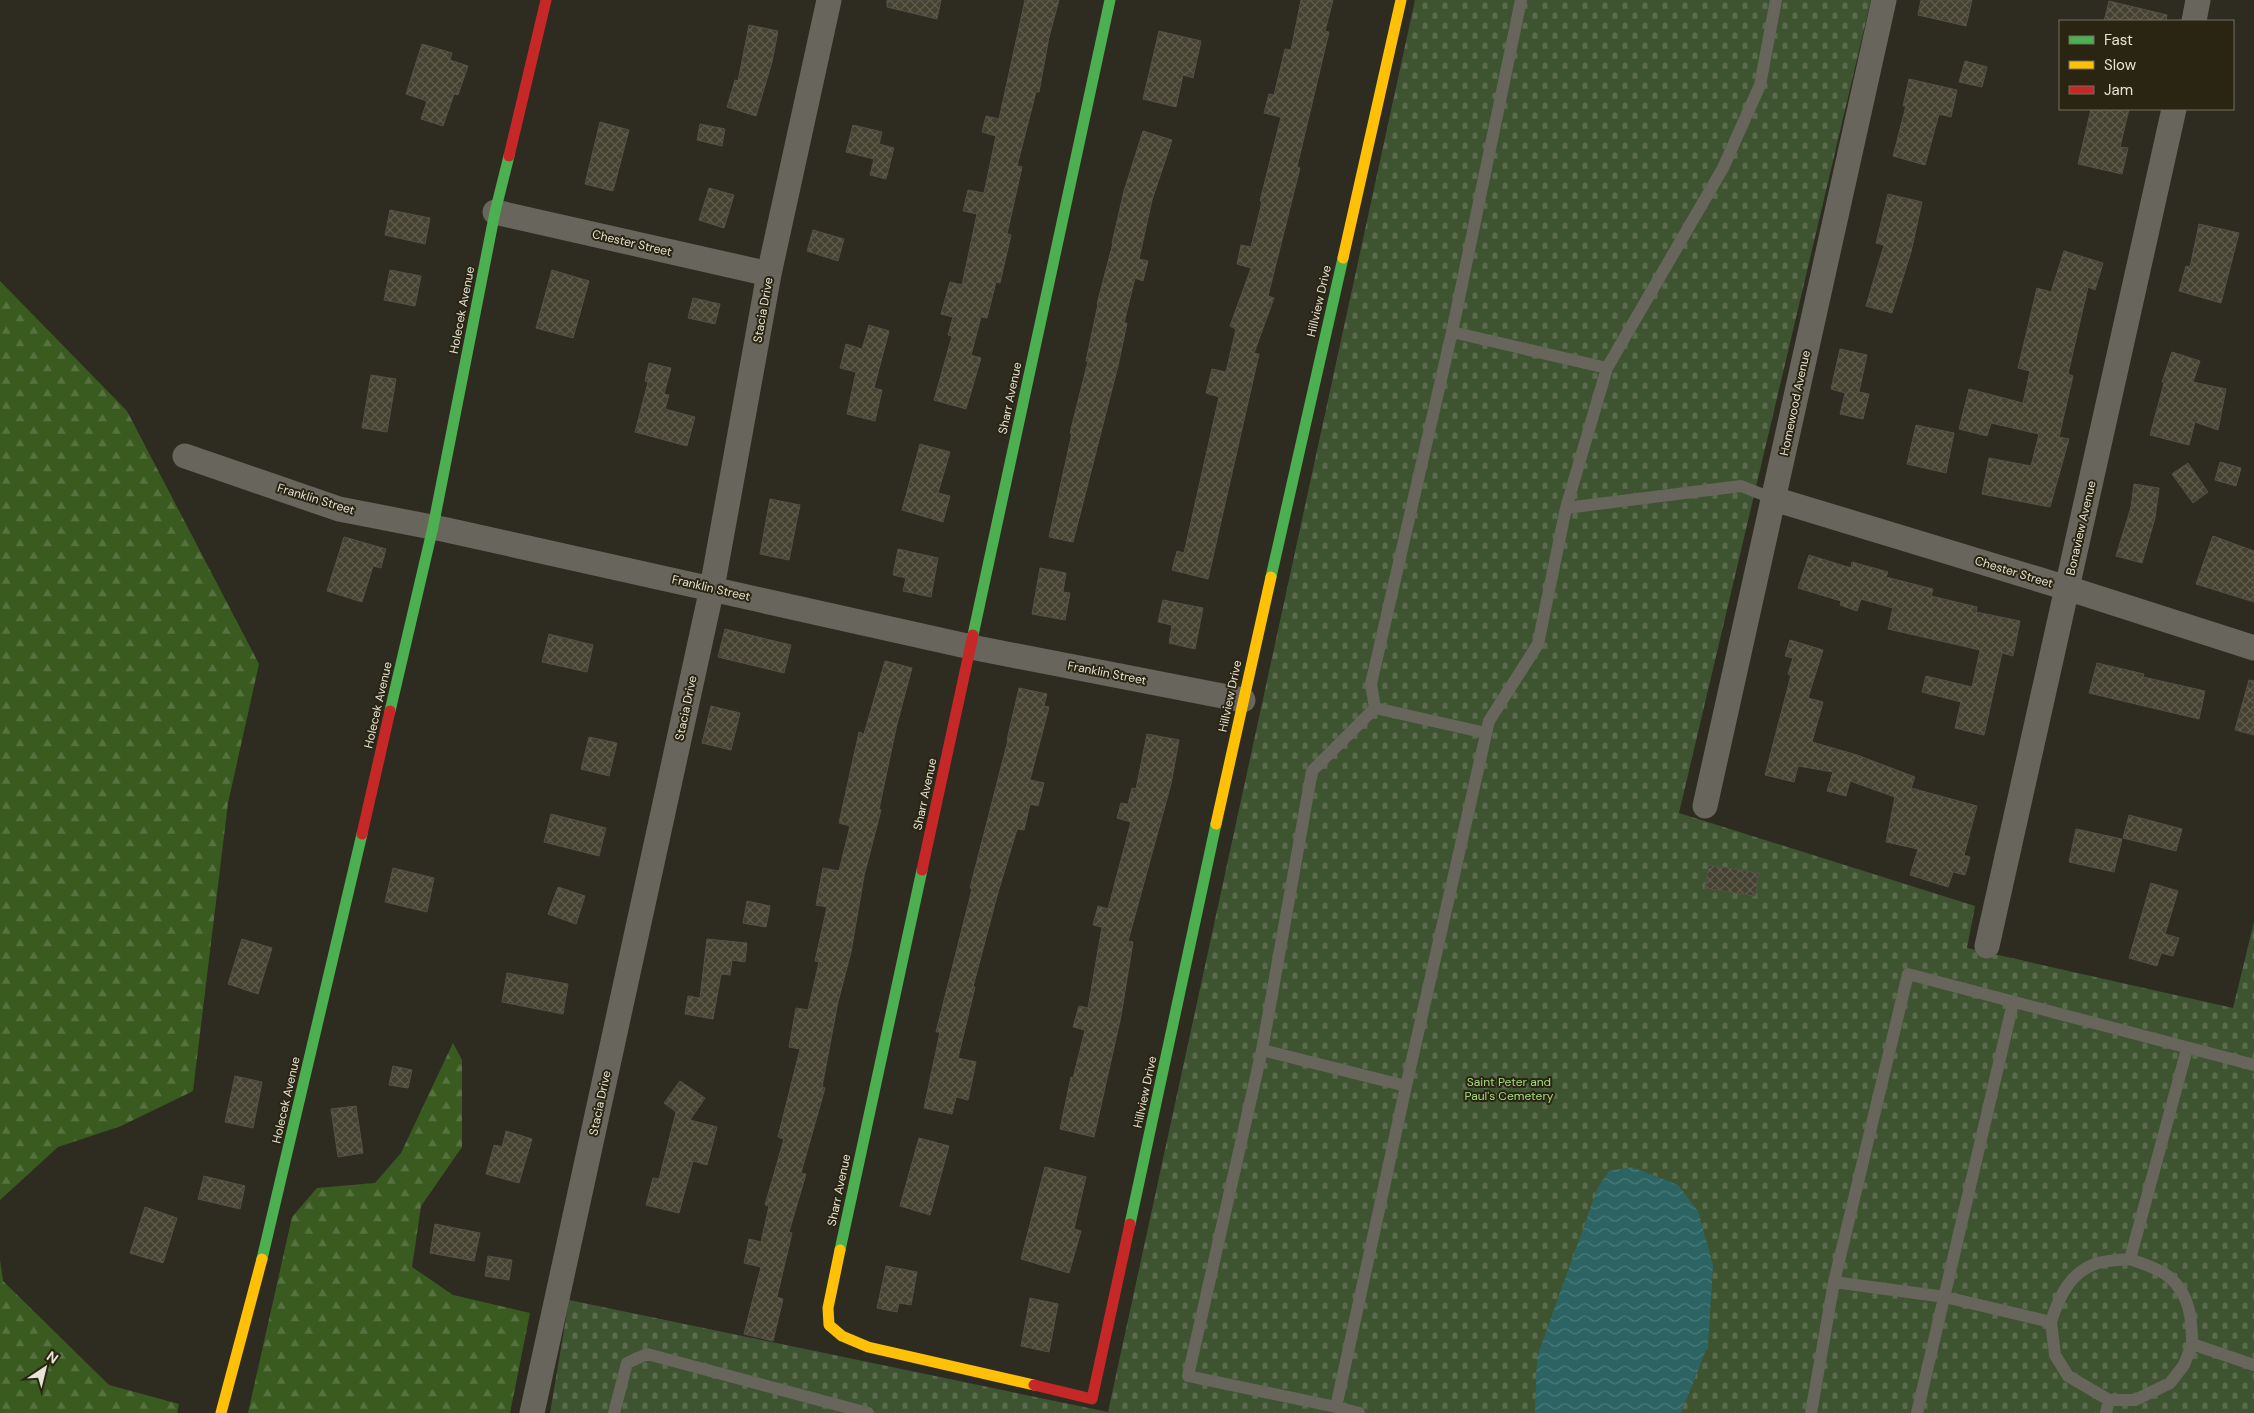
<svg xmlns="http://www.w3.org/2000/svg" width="2254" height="1413" font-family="'DM Sans',sans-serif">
	<defs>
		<pattern id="forest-firs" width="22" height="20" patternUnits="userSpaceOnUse" patternTransform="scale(1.25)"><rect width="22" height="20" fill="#3a5b20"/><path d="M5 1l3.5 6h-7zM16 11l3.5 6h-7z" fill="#567240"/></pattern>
		<pattern id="cemetery-stones" width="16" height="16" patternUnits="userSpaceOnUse" patternTransform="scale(1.25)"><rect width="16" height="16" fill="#3e5430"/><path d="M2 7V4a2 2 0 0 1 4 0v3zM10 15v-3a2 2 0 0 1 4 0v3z" fill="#5a6c4d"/></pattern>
		<pattern id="water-waves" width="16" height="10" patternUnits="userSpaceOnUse" patternTransform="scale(1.25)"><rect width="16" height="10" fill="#2c6463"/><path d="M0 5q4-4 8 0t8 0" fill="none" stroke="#4b7a79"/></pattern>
		<pattern id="building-cross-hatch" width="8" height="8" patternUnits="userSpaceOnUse" patternTransform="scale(1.25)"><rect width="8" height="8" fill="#454231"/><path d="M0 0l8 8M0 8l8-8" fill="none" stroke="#605d4e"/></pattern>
	</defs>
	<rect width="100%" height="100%" fill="#2e2c21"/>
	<path fill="url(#forest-firs)" d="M 0,281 L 127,411 L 259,664 L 228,803 L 193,1091 L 121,1126 L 58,1147 L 0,1200 Z
		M 453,1043 L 462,1060 L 462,1147 L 421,1206 L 412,1267 L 453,1295 L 530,1313 L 510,1413 L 248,1413 L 292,1217 L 317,1188 L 375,1183 L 401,1153 Z
		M 0,1260 L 3,1281 L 109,1385 L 179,1404 L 177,1413 L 0,1413 Z"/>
	<path fill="url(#cemetery-stones)" d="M 1415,0 L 1871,0 L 1679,813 L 1975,906 L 1967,948 L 2233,1008 L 2254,922 L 2254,1413 L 550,1413 L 569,1300 L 1108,1412 Z"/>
	<path fill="url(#water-waves)" d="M 1632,1167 L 1678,1185 L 1698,1211 L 1713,1265 L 1708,1345 L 1681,1413 L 1535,1413 L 1537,1357 L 1598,1187 L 1609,1171 Z"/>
	<path fill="url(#building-cross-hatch)" stroke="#535148" d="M 887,0 L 941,0 L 937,19 L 887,7 Z
		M 1025,0 L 1059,0 L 1049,37 L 1039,92 L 1036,92 L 1017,166 L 1022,167 L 1007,234 L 1011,235 L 1000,283 L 996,282 L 987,318 L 981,317 L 971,355 L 981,358 L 966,409 L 934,400 L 952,336 L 948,335 L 953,317 L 941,314 L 950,282 L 962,285 L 977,214 L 963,211 L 968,190 L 984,193 L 996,136 L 982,132 L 986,116 L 999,119 Z
		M 1301,0 L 1333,0 L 1325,31 L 1329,32 L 1297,167 L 1300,168 L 1268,296 L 1274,298 L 1254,353 L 1259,354 L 1208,579 L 1172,570 L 1177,551 L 1184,553 L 1219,397 L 1206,393 L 1212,369 L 1226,372 L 1236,329 L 1230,326 L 1251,268 L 1237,264 L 1241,245 L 1251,247 L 1262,202 L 1260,201 L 1281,117 L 1264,113 L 1269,94 L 1274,95 L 1285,49 L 1291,50 Z
		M 1921,0 L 1972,0 L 1966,26 L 1918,15 Z
		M 2109,1 L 2167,15 L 2166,21 L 2104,21 Z
		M 749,25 L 778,31 L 772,62 L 756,116 L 727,107 L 735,80 L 738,81 Z
		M 1159,31 L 1201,41 L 1193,78 L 1183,75 L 1176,107 L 1143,99 Z
		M 422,44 L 452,53 L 450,60 L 468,66 L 458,95 L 454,94 L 443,126 L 421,119 L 427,101 L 406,94 Z
		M 1965,61 L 1987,67 L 1982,87 L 1959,82 Z
		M 1909,79 L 1957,90 L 1951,117 L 1939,114 L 1925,165 L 1893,156 L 1906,106 L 1903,106 Z
		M 2091,109 L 2129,109 L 2120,147 L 2128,148 L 2122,174 L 2078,164 Z
		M 600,122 L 629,130 L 613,191 L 585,184 Z
		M 700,124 L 725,129 L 722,146 L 697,140 Z
		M 853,125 L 882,132 L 879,144 L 894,148 L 886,179 L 870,175 L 874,159 L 846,152 Z
		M 1143,131 L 1172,140 L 1152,200 L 1139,259 L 1148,261 L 1143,281 L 1135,278 L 1124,323 L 1127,323 L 1118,366 L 1073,542 L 1049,537 L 1072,433 L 1070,433 L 1088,361 L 1086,361 L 1098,304 L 1097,304 L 1113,243 L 1112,243 L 1124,191 Z
		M 709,188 L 734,195 L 724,228 L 699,220 Z
		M 1888,194 L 1922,202 L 1911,252 L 1892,313 L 1866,306 L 1884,245 L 1876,243 Z
		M 390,210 L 430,218 L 425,244 L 385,235 Z
		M 2199,224 L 2239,233 L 2221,303 L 2179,291 L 2186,266 L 2190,267 Z
		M 813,230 L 844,239 L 838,261 L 807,251 Z
		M 2064,251 L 2103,263 L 2095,290 L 2088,287 L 2068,374 L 2073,376 L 2059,437 L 2069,439 L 2050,507 L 1982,494 L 1989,458 L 2031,466 L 2039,434 L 1991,423 L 1987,436 L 1959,429 L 1969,389 L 2023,403 L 2030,371 L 2018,368 L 2037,288 L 2051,292 Z
		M 390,270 L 421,276 L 415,306 L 384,300 Z
		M 552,270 L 589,281 L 573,338 L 536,328 Z
		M 693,298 L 720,304 L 715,324 L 688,318 Z
		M 869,325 L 889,331 L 874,388 L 882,390 L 875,421 L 847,414 L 856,372 L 840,368 L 846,344 L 862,349 Z
		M 1840,349 L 1867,355 L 1859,392 L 1869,394 L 1863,419 L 1840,414 L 1845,393 L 1831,389 Z
		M 2172,352 L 2200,361 L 2193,382 L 2226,389 L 2218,430 L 2195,422 L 2189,445 L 2150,435 L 2164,383 L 2162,382 Z
		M 649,363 L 671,368 L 664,394 L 669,395 L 665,409 L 695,417 L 687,446 L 635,432 L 648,382 L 645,381 Z
		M 371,375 L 396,379 L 387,432 L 362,428 Z
		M 1916,425 L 1954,433 L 1946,473 L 1907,464 Z
		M 920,444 L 950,452 L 938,493 L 950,496 L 943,522 L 902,510 Z
		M 2220,462 L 2241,468 L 2236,486 L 2215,480 Z
		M 2188,463 L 2208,492 L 2193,503 L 2172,474 Z
		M 2134,484 L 2159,488 L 2155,518 L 2142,563 L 2116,556 L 2131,507 Z
		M 770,499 L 800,505 L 789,560 L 760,554 Z
		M 2213,536 L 2254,551 L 2254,602 L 2196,584 Z
		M 344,537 L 386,549 L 381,568 L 373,566 L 362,602 L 327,591 Z
		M 898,549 L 938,558 L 931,597 L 903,591 L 906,578 L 893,575 Z
		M 1809,555 L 1851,568 L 1852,562 L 1888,572 L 1886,577 L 1933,589 L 1931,596 L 1977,607 L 1976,612 L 2020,621 L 2013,656 L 2002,653 L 1984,735 L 1955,728 L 1961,702 L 1922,692 L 1926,676 L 1972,687 L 1980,650 L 1888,629 L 1893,608 L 1861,599 L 1857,611 L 1840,605 L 1841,601 L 1798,588 Z
		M 1040,568 L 1066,573 L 1063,592 L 1070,593 L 1065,620 L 1032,614 Z
		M 1163,600 L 1203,608 L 1195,649 L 1169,643 L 1172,625 L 1158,622 Z
		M 725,629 L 791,645 L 784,673 L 718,657 Z
		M 549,634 L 593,645 L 587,672 L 542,662 Z
		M 1790,640 L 1823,650 L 1808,698 L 1823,702 L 1812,742 L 1857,755 L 1915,777 L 1911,788 L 1977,806 L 1964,855 L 1970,857 L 1965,875 L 1953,872 L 1948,887 L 1910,875 L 1918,849 L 1886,842 L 1895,797 L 1850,781 L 1846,796 L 1827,791 L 1833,772 L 1798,766 L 1794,782 L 1765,775 L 1791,675 L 1788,674 L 1793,658 L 1785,656 Z
		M 885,661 L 912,668 L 897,724 L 879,809 L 881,810 L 864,876 L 851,952 L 838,1002 L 822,1087 L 825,1088 L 801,1173 L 806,1174 L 789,1232 L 792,1233 L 777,1297 L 783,1299 L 773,1341 L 744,1334 L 761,1267 L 744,1263 L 749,1239 L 761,1242 L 769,1206 L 765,1205 L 784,1139 L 778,1137 L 800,1049 L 789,1047 L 796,1008 L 808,1010 L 819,962 L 815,961 L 827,907 L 816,905 L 823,868 L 839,871 L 850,826 L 839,823 L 859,732 L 864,734 Z
		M 2097,663 L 2144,674 L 2143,677 L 2205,691 L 2199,719 L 2089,693 Z
		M 2249,680 L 2254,681 L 2254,735 L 2235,730 Z
		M 1019,688 L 1047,694 L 1044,706 L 1049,707 L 1030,780 L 1044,783 L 1038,806 L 1030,804 L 1024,830 L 1017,829 L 997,896 L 973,987 L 975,987 L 958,1058 L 976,1062 L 968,1100 L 956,1097 L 952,1114 L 924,1108 L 940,1032 L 936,1032 L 972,889 L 970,888 L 1008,740 L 1007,740 Z
		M 711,706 L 740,713 L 731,750 L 702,743 Z
		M 1147,734 L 1179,740 L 1171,784 L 1128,941 L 1133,942 L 1121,1016 L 1094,1137 L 1060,1129 L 1071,1077 L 1073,1078 L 1085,1030 L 1073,1027 L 1079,1006 L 1088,1008 L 1102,927 L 1093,925 L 1098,906 L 1108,909 L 1131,822 L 1117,818 L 1121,803 L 1128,804 L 1132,788 L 1136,789 Z
		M 589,737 L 617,743 L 609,776 L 581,769 Z
		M 551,814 L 606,828 L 599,856 L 544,842 Z
		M 2129,815 L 2182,829 L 2176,851 L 2123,838 Z
		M 2076,829 L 2122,839 L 2114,872 L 2069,862 Z
		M 1709,865 L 1759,873 L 1755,896 L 1705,888 Z
		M 393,868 L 434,878 L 427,912 L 385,902 Z
		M 2151,883 L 2178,891 L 2165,934 L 2179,938 L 2173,956 L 2161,953 L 2157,966 L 2129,958 Z
		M 558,887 L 585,896 L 576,924 L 548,914 Z
		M 747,901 L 770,906 L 766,927 L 743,923 Z
		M 242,939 L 272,948 L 258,994 L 228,984 Z
		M 707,939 L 747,943 L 745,962 L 732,960 L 730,975 L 721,974 L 713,1019 L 685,1014 L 688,996 L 700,998 Z
		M 507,973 L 568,984 L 563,1014 L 502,1002 Z
		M 393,1066 L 412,1070 L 408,1088 L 389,1085 Z
		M 235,1076 L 262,1082 L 253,1128 L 225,1122 Z
		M 680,1081 L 705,1098 L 690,1120 L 717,1127 L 707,1165 L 693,1161 L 679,1213 L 646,1205 L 653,1178 L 659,1179 L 676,1112 L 664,1103 Z
		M 356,1106 L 363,1153 L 338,1157 L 331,1109 Z
		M 506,1131 L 532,1139 L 519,1183 L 486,1174 L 494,1145 L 502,1147 Z
		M 919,1138 L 949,1146 L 930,1215 L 900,1206 Z
		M 1045,1167 L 1086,1177 L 1074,1229 L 1081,1231 L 1069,1273 L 1021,1259 Z
		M 204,1176 L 245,1186 L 240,1209 L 198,1199 Z
		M 145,1207 L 177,1218 L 163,1263 L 130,1253 Z
		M 435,1224 L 480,1233 L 474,1261 L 430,1253 Z
		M 488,1256 L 512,1260 L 509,1280 L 485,1276 Z
		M 886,1266 L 917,1272 L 911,1305 L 899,1303 L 897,1312 L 877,1308 Z
		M 1030,1298 L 1058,1304 L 1049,1352 L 1021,1346 Z"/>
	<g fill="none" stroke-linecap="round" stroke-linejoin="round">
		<path stroke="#67655c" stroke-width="12" d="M 1521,0 L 1452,332 L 1371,684 L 1375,708 L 1312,771 L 1262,1050 L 1188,1376 L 1336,1407 L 1406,1086 L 1489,721 L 1538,644 L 1566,508 L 1607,368 L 1723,168 L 1760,85 L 1776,0
			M 1452,332 L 1607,368
			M 1566,508 L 1741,486 L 1774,499
			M 1375,708 L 1486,733
			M 1262,1050 L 1406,1086
			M 2130,1259 C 2142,1264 2159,1268 2169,1277 C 2190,1294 2192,1319 2192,1344
			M 1834,1282 L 1945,1297 L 2051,1322 L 2055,1355 L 2068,1376 L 2109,1400 L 2135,1400 L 2170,1383 L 2184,1365 L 2192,1344 L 2254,1365
			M 2051,1322 C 2059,1296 2071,1271 2098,1263 C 2108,1260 2120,1260 2130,1259 L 2187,1049
			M 1336,1407 L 1359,1413
			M 614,1413 L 627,1363 L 647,1354 L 868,1413
			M 1811,1413 L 1834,1282 L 1908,974 L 2254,1065
			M 1917,1413 L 2013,1003
			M 2106,1413 L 2109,1400"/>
		<path stroke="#67655c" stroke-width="25" d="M 2194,21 L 2198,0
			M 495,212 L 769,274
			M 185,456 L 339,509 L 447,530 L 971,647 L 1243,700
			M 1774,499 L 2067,588 L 2254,648
			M 1705,806 L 1884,0
			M 1987,946 L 2174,109
			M 532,1413 L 712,588 L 769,274 L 829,0"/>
		<path stroke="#4caf50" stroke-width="11" d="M 1271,577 L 1343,258
			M 973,635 L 1110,0
			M 390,711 L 433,527 L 495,212 L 509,156
			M 1130,1224 L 1216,824
			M 840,1250 L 922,870
			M 262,1259 L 362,834"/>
		<path stroke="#ffc107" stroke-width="11" d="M 1343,258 L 1401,0
			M 1216,824 L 1271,577
			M 840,1250 L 828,1308 L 829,1325 L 842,1336 L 868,1347 L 1034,1385
			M 221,1413 L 262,1259"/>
		<path stroke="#c62828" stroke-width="11" d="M 509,156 L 546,0
			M 362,834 L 390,711
			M 922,870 L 973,635
			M 1034,1385 L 1092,1399 L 1130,1224"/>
	</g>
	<g text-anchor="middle" stroke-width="4" stroke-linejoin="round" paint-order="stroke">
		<g font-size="12" fill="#e6e3d7" stroke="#292512">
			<text transform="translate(632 243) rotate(13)" y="4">Chester Street</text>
			<text transform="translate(1319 301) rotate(-77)" y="4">Hillview Drive</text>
			<text transform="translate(462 310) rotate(-79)" y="4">Holecek Avenue</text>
			<text transform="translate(763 310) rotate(-80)" y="4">Stacia Drive</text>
			<text transform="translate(1010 398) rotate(-78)" y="4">Sharr Avenue</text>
			<text transform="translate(1795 403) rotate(-78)" y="4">Homewood Avenue</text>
			<text transform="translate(316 499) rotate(17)" y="4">Franklin Street</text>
			<text transform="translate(2081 528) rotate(-77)" y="4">Bonaview Avenue</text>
			<text transform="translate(2014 572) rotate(17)" y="4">Chester Street</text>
			<text transform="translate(711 588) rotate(13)" y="4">Franklin Street</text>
			<text transform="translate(1107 673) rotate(11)" y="4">Franklin Street</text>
			<text transform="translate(1230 696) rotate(-78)" y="4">Hillview Drive</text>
			<text transform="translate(378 705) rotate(-77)" y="4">Holecek Avenue</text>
			<text transform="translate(686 708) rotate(-78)" y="4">Stacia Drive</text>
			<text transform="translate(925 794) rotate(-78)" y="4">Sharr Avenue</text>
			<text transform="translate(1145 1092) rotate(-78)" y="4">Hillview Drive</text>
			<text transform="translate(286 1100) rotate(-77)" y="4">Holecek Avenue</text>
			<text transform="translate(600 1103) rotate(-78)" y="4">Stacia Drive</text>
			<text transform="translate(839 1190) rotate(-78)" y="4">Sharr Avenue</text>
		</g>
		<g font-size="12" fill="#a4dc81" stroke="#292512">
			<text x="1509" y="1086">Saint Peter and<tspan x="1509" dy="14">Paul's Cemetery</tspan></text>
		</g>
	</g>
	<rect x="2059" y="20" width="175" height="90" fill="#292512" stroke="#757161"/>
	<rect x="2069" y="36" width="25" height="8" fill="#4caf50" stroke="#757161"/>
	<text x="2104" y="45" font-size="15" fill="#e6e3d7">Fast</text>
	<rect x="2069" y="61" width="25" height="8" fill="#ffc107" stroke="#757161"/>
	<text x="2104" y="70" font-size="15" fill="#e6e3d7">Slow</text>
	<rect x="2069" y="86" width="25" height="8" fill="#c62828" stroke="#757161"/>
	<text x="2104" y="95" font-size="15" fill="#e6e3d7">Jam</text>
	<g transform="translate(45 1368) rotate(35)" stroke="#292512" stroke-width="4" paint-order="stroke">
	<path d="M0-4L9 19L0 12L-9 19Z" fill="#e6e3d7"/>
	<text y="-8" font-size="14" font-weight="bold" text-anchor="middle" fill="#e6e3d7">N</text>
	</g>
</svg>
